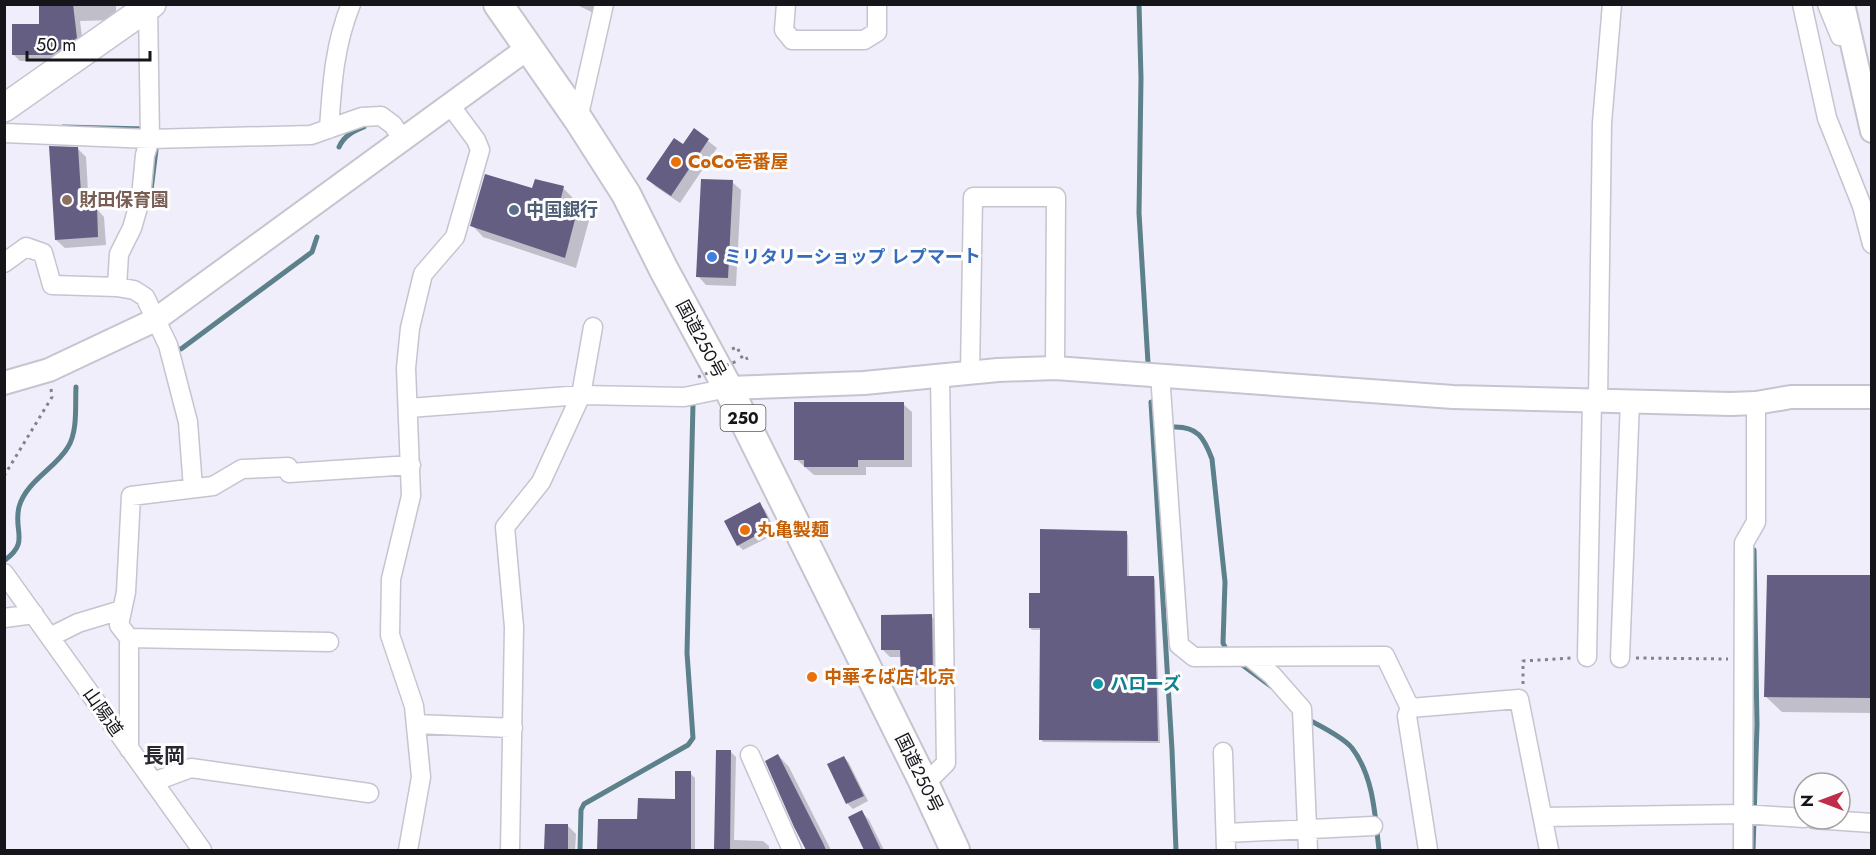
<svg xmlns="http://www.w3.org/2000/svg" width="1876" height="855" font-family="Jost,'Noto Sans JP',sans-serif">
	<rect width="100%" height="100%" fill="#f0eefa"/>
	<path fill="#0003" d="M 40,4 L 116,4 L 116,20 L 80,21 L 83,44 L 59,61 L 20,61 L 13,54 L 41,25 Z
		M 575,4 L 604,4 L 600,16 Z
		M 694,130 L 717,148 L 680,203 L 656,187 L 648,179 L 683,146 Z
		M 78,149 L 86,157 L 89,209 L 96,208 L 104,217 L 106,245 L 65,248 L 56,240 Z
		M 732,182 L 741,190 L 736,286 L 706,285 L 698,276 Z
		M 563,188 L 574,199 L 573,204 L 579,206 L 590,217 L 576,268 L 483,237 L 472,225 L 533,189 Z
		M 903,404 L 912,412 L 912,467 L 866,467 L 866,475 L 814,475 L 796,459 Z
		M 759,504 L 765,510 L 777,533 L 743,550 L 738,545 Z
		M 1126,533 L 1128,535 L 1129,577 L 1153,577 L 1155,579 L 1160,743 L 1043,742 L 1041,739 L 1041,630 L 1032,630 L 1030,628 L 1041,594 Z
		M 1872,577 L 1872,713 L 1782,712 L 1765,696 Z
		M 931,616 L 939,623 L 940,685 L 910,685 L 902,678 L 902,657 L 890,657 L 882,649 Z
		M 717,751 L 731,752 L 736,757 L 734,840 L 763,841 L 769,846 L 769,850 L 715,850 Z
		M 778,755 L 789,767 L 831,850 L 807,850 L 767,761 Z
		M 844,757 L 849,763 L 868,801 L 853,809 L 848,804 L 829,765 Z
		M 690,773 L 695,778 L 695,850 L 599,850 L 599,820 L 639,821 L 677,800 Z
		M 862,812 L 869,820 L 884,850 L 865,850 L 850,818 Z
		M 546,826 L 568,826 L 576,834 L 575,850 L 546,850 Z"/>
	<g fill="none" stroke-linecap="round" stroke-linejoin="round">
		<path stroke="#5d818b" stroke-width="5" d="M 1139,4 L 1141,78 L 1139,213 L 1148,363
			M 63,127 L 146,129
			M 339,147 C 344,136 353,131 364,127
			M 147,207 L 150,198 L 156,150
			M 173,349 L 181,349 L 312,252 L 317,237
			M 1151,402 L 1172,750 L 1176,850
			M 1173,427 C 1198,426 1204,438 1212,459 L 1225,582 L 1223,643 L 1228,653
			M 5,560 C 30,542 13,531 19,507 C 26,481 56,468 68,447 C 78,431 75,405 76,387
			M 1237,661 L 1272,687
			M 1305,718 C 1317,724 1344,738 1352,748 C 1374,777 1375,816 1379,850
			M 580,850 L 581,810 L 584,804 L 688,745 L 693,738 L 687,653 L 693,404
			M 1753,850 L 1757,725 L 1754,550"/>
	</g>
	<path fill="#655e83" d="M 39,4 L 73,4 L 77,38 L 52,55 L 12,55 L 12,24 L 39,24 Z
		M 694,128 L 709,139 L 671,196 L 646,179 L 674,138 L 683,144 Z
		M 49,146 L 78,147 L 82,208 L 97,207 L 98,237 L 55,240 Z
		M 485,174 L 532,188 L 535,179 L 564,186 L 561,198 L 579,204 L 565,258 L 470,226 Z
		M 701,179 L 733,180 L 728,278 L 696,277 Z
		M 794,402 L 904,402 L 904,460 L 858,460 L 858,467 L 804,467 L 804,460 L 794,460 Z
		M 760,502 L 772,527 L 737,546 L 724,521 Z
		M 1040,529 L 1127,531 L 1127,576 L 1154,576 L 1158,741 L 1039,740 L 1040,628 L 1029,628 L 1029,593 L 1040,593 Z
		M 1767,575 L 1872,575 L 1872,698 L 1764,697 Z
		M 932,614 L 933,678 L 901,678 L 900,650 L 881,650 L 881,615 Z
		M 716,750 L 731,750 L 730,850 L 714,850 Z
		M 778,754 L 823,843 L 826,850 L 806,850 L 794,827 L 765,761 Z
		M 844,756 L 864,796 L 846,804 L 827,764 Z
		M 675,771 L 691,771 L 691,850 L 597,850 L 598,819 L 637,819 L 638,798 L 675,799 Z
		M 862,810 L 881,850 L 864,850 L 848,817 Z
		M 545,824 L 568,824 L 568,850 L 544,850 Z"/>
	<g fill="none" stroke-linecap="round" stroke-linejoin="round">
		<defs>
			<path id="minor" d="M 786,4 L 784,30 L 792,40 L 864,40 L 877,32 L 877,4
				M 1802,4 L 1827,118 L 1862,206 L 1872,244
				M 1827,4 L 1840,36 L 1850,36
				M 578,119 L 604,4
				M 329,129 C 332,85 334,46 351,4
				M 4,133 L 150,139 L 311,135 L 362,117 L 381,116 L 393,125 L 403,140
				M 4,263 L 26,247 L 43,253 L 52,285 L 117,287 L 134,290 L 145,297 L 168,345 L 188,422 L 193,488
				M 117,287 L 119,254 L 132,228 L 141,197 L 145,155 L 150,139 L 148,4
				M 970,373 L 973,197 L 1056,197 L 1055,368
				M 1160,374 L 1179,645 L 1194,657 L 1385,656 L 1410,708 L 1519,699 L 1549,850
				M 1598,400 L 1602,123 L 1612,4
				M 409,408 L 581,395 L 684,397 L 728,388
				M 4,573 L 202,850
				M 4,618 L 34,614
				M 50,637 L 78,623 L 121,610
				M 129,638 L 329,642
				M 1250,657 L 1272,675 L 1302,709 L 1308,850
				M 1587,657 L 1592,400
				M 1620,658 L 1630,401
				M 1410,708 L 1407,716 L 1428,850
				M 416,724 L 513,728
				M 129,749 L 129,638 L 119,625 L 126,592 L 131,496 L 213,486 L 242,469 L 288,467 L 289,473 L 411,465
				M 1223,752 L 1226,850
				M 750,755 L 792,850
				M 923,781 L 934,775 L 946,763 L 940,376
				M 153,782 L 191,768 L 369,793
				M 1543,817 L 1744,814 L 1804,818
				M 1814,819 L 1872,823
				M 1226,833 L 1373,826
				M 408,850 L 421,777 L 414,706 L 390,635 L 391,579 L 411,496 L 406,368 L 410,328 L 423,274 L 455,237 L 480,150 L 476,140 L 450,105
				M 510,850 L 514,627 L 505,527 L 541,482 L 581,395 L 593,327
				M 1743,850 L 1744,543 L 1756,522 L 1756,403"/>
			<path id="tertiary" d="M 1843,4 L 1872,131
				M 4,383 L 49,370 L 155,320 L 528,48
				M 728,388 L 864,383 L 998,370 L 1055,368 L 1453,397 L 1731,404 L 1756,403 L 1791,397 L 1872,397"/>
			<path id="primary" d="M 4,108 L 152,4"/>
			<path id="trunk" d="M 498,4 L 578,119 L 626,194 L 664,270 L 728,388 L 923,781 L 955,850"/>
		</defs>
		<use href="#minor" stroke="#c6c4cf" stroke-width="21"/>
		<use href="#tertiary" stroke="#c6c4cf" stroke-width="26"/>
		<use href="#primary" stroke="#c6c4cf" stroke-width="30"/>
		<use href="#trunk" stroke="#c6c4cf" stroke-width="32"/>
		<path stroke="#83828a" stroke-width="3" stroke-dasharray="3 4.5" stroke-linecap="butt" d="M 732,349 L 737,347 L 743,360 L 748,358
			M 4,476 L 52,397 L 51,389
			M 1636,658 L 1728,659
			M 1523,684 L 1523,661 L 1572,658"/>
		<use href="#minor" stroke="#fff" stroke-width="18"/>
		<use href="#tertiary" stroke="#fff" stroke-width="22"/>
		<use href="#primary" stroke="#fff" stroke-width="27"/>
		<use href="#trunk" stroke="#fff" stroke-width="28"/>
		<path stroke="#83828a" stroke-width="3" stroke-dasharray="3 4.5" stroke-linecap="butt" d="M 698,377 L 737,361 L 736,359"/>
	</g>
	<g fill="#e8710a" stroke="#fdfdfd" stroke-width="2">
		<circle cx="676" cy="162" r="6"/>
		<circle cx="745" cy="530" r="6"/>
		<circle cx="812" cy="677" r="6"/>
	</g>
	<circle fill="#8d6e63" stroke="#fdfdfd" stroke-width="2" cx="67" cy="200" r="6"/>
	<circle fill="#5c6f8a" stroke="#fdfdfd" stroke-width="2" cx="514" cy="210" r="6"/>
	<circle fill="#3f7fe0" stroke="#fdfdfd" stroke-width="2" cx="712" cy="257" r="6"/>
	<circle fill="#0f9aa8" stroke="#fdfdfd" stroke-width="2" cx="1098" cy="684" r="6"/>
	<g text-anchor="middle" stroke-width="6" stroke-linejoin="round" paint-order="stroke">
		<rect fill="#fdfdfd" stroke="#5b5b5e" stroke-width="1.5" x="720.5" y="405" width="45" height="26" rx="4.5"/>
		<g font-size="16" font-weight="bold" fill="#16161a">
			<text x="743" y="424">250</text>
		</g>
		<g font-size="18" font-weight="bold" fill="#c56008" stroke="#fdfdfd" text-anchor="start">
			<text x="688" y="168">CoCo壱番屋</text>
			<text x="757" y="536">丸亀製麺</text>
			<text x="824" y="683">中華そば店 北京</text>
		</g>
		<g font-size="18" font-weight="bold" fill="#785e54" stroke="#fdfdfd" text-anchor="start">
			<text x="79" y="206">財田保育園</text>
		</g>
		<g font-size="18" font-weight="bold" fill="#4e5e75" stroke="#fdfdfd" text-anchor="start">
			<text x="526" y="216">中国銀行</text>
		</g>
		<g font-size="18" font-weight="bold" fill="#366cbe" stroke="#fdfdfd" text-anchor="start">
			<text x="724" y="263">ミリタリーショップ レプマート</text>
		</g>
		<g font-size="18" fill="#16161a" stroke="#fdfdfd">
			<text transform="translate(701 339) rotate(62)" y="6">国道250号</text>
			<text transform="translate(103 712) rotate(55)" y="6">山陽道</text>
			<text transform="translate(919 773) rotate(64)" y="6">国道250号</text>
		</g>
		<g font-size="18" font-weight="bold" fill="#0d838f" stroke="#fdfdfd" text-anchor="start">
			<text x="1110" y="690">ハローズ</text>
		</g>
		<g font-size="21" font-weight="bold" fill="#292830" stroke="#fdfdfd">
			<text x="164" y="763">長岡</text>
		</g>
	</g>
	<rect width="1876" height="855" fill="none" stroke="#16161a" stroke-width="12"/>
	<g transform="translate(1822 801) rotate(270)"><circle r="28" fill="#fdfdfd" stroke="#a1a1a2" stroke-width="1.5"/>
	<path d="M0-4.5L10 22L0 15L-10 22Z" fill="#be2d4a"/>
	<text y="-9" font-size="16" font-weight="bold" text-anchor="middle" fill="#16161a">N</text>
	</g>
	<path d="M27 51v9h123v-9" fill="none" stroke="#16161a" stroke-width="3"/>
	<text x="36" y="51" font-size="18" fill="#16161a" stroke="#fdfdfd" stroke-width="4.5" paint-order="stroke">50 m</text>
</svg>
